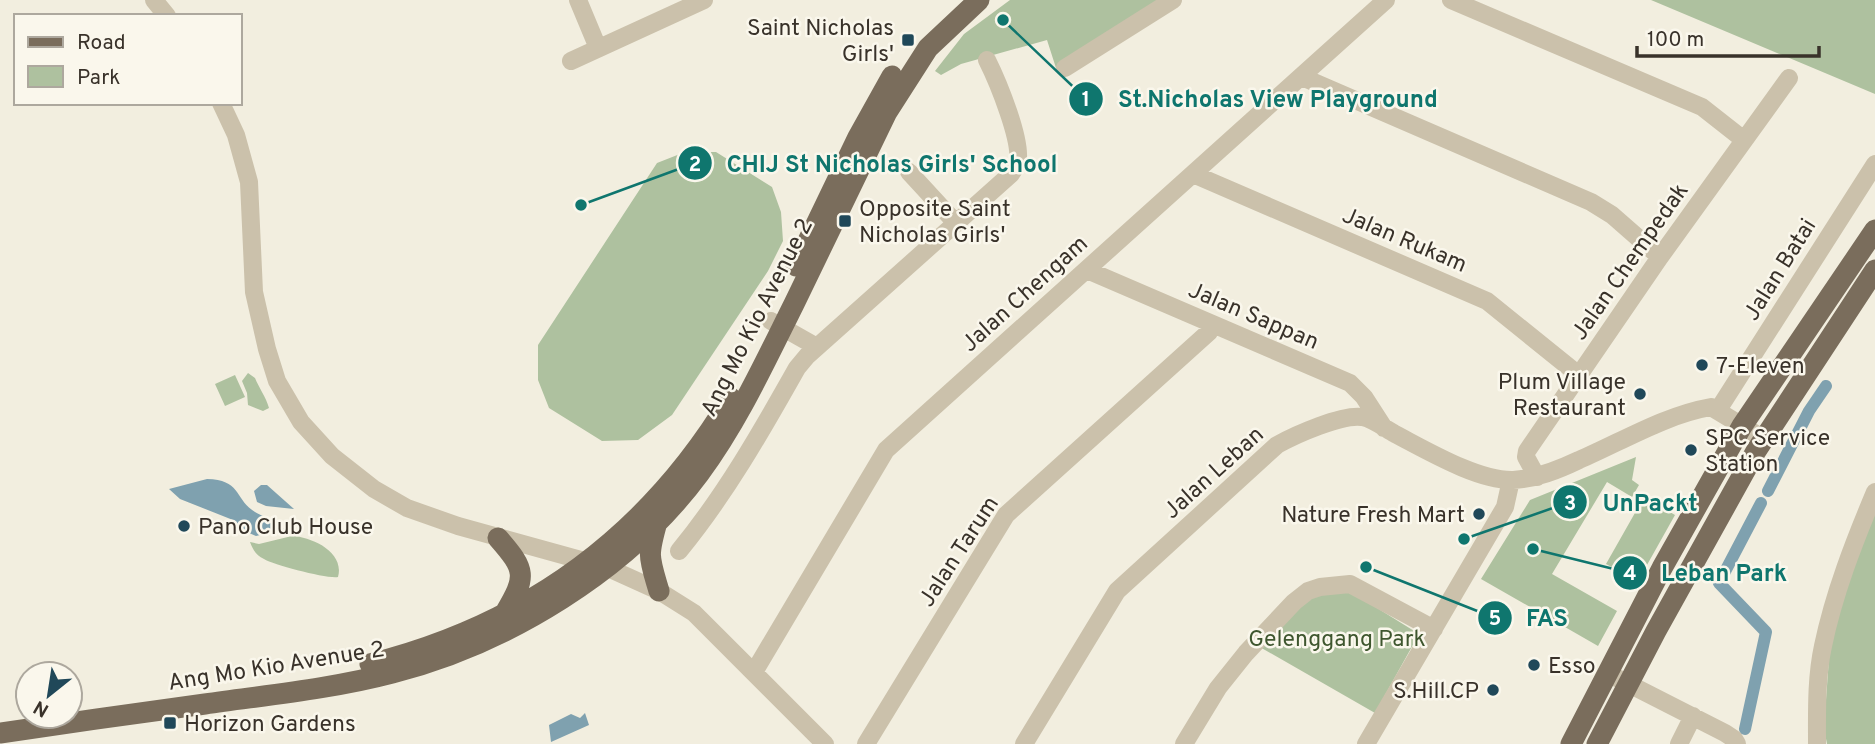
<svg xmlns="http://www.w3.org/2000/svg" width="1875" height="744" font-family="Overpass,sans-serif">
	<rect width="100%" height="100%" fill="#f2eedf"/>
	<path fill="#aec19f" d="M 1010,0 L 1163,0 L 1056,68 L 1047,40 L 961,64 L 941,75 L 935,71 L 964,34 Z
		M 1651,0 L 1875,0 L 1875,94 Z
		M 685,152 L 716,152 L 772,187 L 781,212 L 783,241 L 768,271 L 672,415 L 638,440 L 602,441 L 549,408 L 538,380 L 538,345 L 657,163 Z
		M 248,373 L 255,378 C 259,388 266,397 269,408 L 263,411 L 248,405 L 247,393 L 242,381 Z
		M 235,375 L 245,397 L 225,406 L 215,384 Z
		M 1636,457 L 1632,480 L 1639,485 L 1632,497 L 1607,482 L 1552,574 L 1617,611 L 1598,646 L 1481,579 L 1530,500 Z
		M 1644,497 L 1675,515 L 1638,581 L 1606,564 Z
		M 1875,506 L 1875,744 L 1827,744 L 1824,728 L 1831,630 Z
		M 292,536 C 312,537 345,552 338,577 C 327,579 274,565 264,559 C 256,555 253,550 250,542 L 259,544 Z
		M 1344,591 L 1361,598 L 1419,634 L 1375,713 L 1258,646 L 1300,606 L 1316,596 Z"/>
	<path fill="#7fa1af" d="M 207,479 C 242,480 234,499 255,512 C 267,519 273,518 284,529 L 256,536 L 249,533 L 233,520 L 180,499 L 169,489 Z
		M 261,485 L 267,485 L 294,509 L 266,506 L 257,502 L 254,491 Z
		M 585,713 L 589,725 L 551,742 L 549,725 L 571,714 L 580,718 Z"/>
	<g fill="none" stroke-linecap="round" stroke-linejoin="round">
		<path stroke="#7fa1af" stroke-width="12" d="M 1768,491 L 1809,411 L 1826,386
			M 1745,729 L 1766,632 L 1719,583 L 1761,503"/>
		<path stroke="#cbc1ab" stroke-width="18" d="M 154,0 L 167,16
			M 578,0 L 598,48
			M 1451,0 L 1702,107 L 1744,140
			M 571,61 L 704,0
			M 1065,68 L 1173,0
			M 1302,77 L 1591,202 L 1612,215 L 1660,257
			M 221,103 L 236,135 L 249,182 L 254,292 L 267,349 L 277,381 L 301,422 L 332,456 L 374,489 L 407,508 L 458,526 L 606,567 L 659,591 L 694,613 L 825,744
			M 909,172 L 955,222
			M 1193,174 L 1487,301 L 1580,376
			M 1087,270 L 1350,383 L 1364,397 L 1384,428
			M 771,321 L 817,347
			M 1718,410 L 1875,164
			M 1537,477 L 1526,457 L 1527,451 L 1660,257 L 1789,78
			M 679,551 C 725,495 761,432 797,368 L 807,356 L 1011,174 C 1013,170 1016,168 1017,164 C 1024,144 997,80 987,60
			M 754,672 L 886,450 L 1386,0
			M 1617,678 L 1725,733 L 1734,739 L 1737,744
			M 866,744 L 1006,515 L 1209,332 L 1213,325
			M 1024,744 L 1117,591 L 1277,445 C 1295,435 1342,414 1362,417 C 1373,419 1386,429 1395,434 C 1426,450 1478,481 1513,480 C 1536,479 1558,470 1579,460 C 1621,442 1665,415 1711,407 L 1764,439
			M 1184,744 L 1218,688 L 1246,653 L 1294,602 L 1308,591 L 1320,587 L 1350,584 L 1434,629
			M 1366,744 L 1505,507 L 1511,480
			M 1679,744 L 1693,716
			M 1817,744 C 1817,712 1816,678 1823,646 C 1834,593 1854,542 1875,492"/>
		<path stroke="#7a6d5c" stroke-width="21" d="M 796,266 L 858,137 L 892,76
			M 657,522 C 647,557 649,557 659,591
			M 498,538 C 526,570 527,576 505,613
			M 370,664 C 526,625 648,536 731,398
			M 0,733 C 68,723 137,713 205,704 C 267,695 331,689 392,673 C 507,644 628,570 699,474 C 738,421 765,362 794,304 C 825,240 856,176 887,112 L 928,48 L 979,0
			M 1571,744 L 1662,568 L 1742,426 L 1875,230
			M 1597,744 L 1656,631 L 1756,451 L 1875,270"/>
	</g>
	<g fill="#204859" stroke="#faf7ec" stroke-width="2.5">
		<rect x="901" y="33" width="14" height="14" rx="3.5"/>
		<rect x="838" y="214" width="14" height="14" rx="3.5"/>
		<circle cx="1702" cy="365" r="7"/>
		<circle cx="1640" cy="394" r="7"/>
		<circle cx="1691" cy="450" r="7"/>
		<circle cx="1479" cy="514" r="7"/>
		<circle cx="184" cy="526" r="7"/>
		<circle cx="1534" cy="665" r="7"/>
		<circle cx="1493" cy="690" r="7"/>
		<rect x="163" y="716" width="14" height="14" rx="3.5"/>
	</g>
	<g text-anchor="middle" stroke-width="5" stroke-linejoin="round" paint-order="stroke">
		<g font-size="23" fill="#39322a" stroke="#faf7ec" text-anchor="start">
			<text x="894" y="35" text-anchor="end">Saint Nicholas<tspan x="894" dy="26">Girls'</tspan></text>
			<text x="859" y="216">Opposite Saint<tspan x="859" dy="26">Nicholas Girls'</tspan></text>
			<text x="1716" y="373">7-Eleven</text>
			<text x="1626" y="389" text-anchor="end">Plum Village<tspan x="1626" dy="26">Restaurant</tspan></text>
			<text x="1705" y="445">SPC Service<tspan x="1705" dy="26">Station</tspan></text>
			<text x="1465" y="522" text-anchor="end">Nature Fresh Mart</text>
			<text x="198" y="534">Pano Club House</text>
			<text x="1548" y="673">Esso</text>
			<text x="1479" y="698" text-anchor="end">S.Hill.CP</text>
			<text x="184" y="731">Horizon Gardens</text>
		</g>
		<g font-size="23" fill="#39322a" stroke="#faf7ec">
			<text transform="translate(1405 239) rotate(23)" y="8">Jalan Rukam</text>
			<text transform="translate(1629 261) rotate(-55)" y="8">Jalan Chempedak</text>
			<text transform="translate(1779 269) rotate(-58)" y="8">Jalan Batai</text>
			<text transform="translate(1024 293) rotate(-42)" y="8">Jalan Chengam</text>
			<text transform="translate(1254 315) rotate(23)" y="8">Jalan Sappan</text>
			<text transform="translate(756 317) rotate(-63)" y="8">Ang Mo Kio Avenue 2</text>
			<text transform="translate(1213 472) rotate(-42)" y="8">Jalan Leban</text>
			<text transform="translate(958 551) rotate(-57)" y="8">Jalan Tarum</text>
			<text transform="translate(276 665) rotate(-9)" y="8">Ang Mo Kio Avenue 2</text>
		</g>
		<g font-size="23" fill="#3e562e" stroke="#faf7ec">
			<text x="1337" y="646">Gelenggang Park</text>
		</g>
	</g>
	<path fill="none" stroke="#0f766e" stroke-width="2.5" d="M1003 20L1086 99M581 205L695 163M1464 539L1570 502M1533 549L1630 573M1366 567L1495 618"/>
	<g fill="#0f766e" stroke="#faf7ec" stroke-width="2.5">
		<circle cx="1003" cy="20" r="7"/>
		<circle cx="581" cy="205" r="7"/>
		<circle cx="1464" cy="539" r="7"/>
		<circle cx="1533" cy="549" r="7"/>
		<circle cx="1366" cy="567" r="7"/>
		<circle cx="1086" cy="99" r="18"/>
		<circle cx="695" cy="163" r="18"/>
		<circle cx="1570" cy="502" r="18"/>
		<circle cx="1630" cy="573" r="18"/>
		<circle cx="1495" cy="618" r="18"/>
	</g>
	<g font-size="21" text-anchor="middle" font-weight="bold" fill="#fff">
		<text x="1086" y="106">1</text>
		<text x="695" y="171">2</text>
		<text x="1570" y="510">3</text>
		<text x="1630" y="580">4</text>
		<text x="1495" y="625">5</text>
	</g>
	<g font-size="24" text-anchor="middle" font-weight="bold" fill="#0f766e" stroke="#faf7ec" stroke-width="5" stroke-linejoin="round" paint-order="stroke">
		<text x="1278" y="107">St.Nicholas View Playground</text>
		<text x="892" y="172">CHIJ St Nicholas Girls' School</text>
		<text x="1650" y="511">UnPackt</text>
		<text x="1724" y="581">Leban Park</text>
		<text x="1547" y="626">FAS</text>
	</g>
	<rect x="14" y="14" width="228" height="91" fill="#faf7ec" stroke="#ada89e" stroke-width="2"/>
	<rect x="28" y="37" width="35" height="10" fill="#7a6d5c" stroke="#ada89e" stroke-width="2"/>
	<text x="77" y="49" font-size="21" fill="#39322a">Road</text>
	<rect x="28" y="66" width="35" height="21" fill="#aec19f" stroke="#ada89e" stroke-width="2"/>
	<text x="77" y="84" font-size="21" fill="#39322a">Park</text>
	<g transform="translate(49 695) rotate(210)"><circle r="33" fill="#faf7ec" stroke="#ada89e" stroke-width="2"/>
	<path d="M0-5L12 26L0 18L-12 26Z" fill="#204859"/>
	<text y="-10" font-size="19" font-weight="bold" text-anchor="middle" fill="#39322a">N</text>
	</g>
	<path d="M1637 46v10h182v-10" fill="none" stroke="#39322a" stroke-width="3.5"/>
	<text x="1647" y="46" font-size="21" fill="#39322a" stroke="#faf7ec" stroke-width="5" paint-order="stroke">100 m</text>
</svg>
